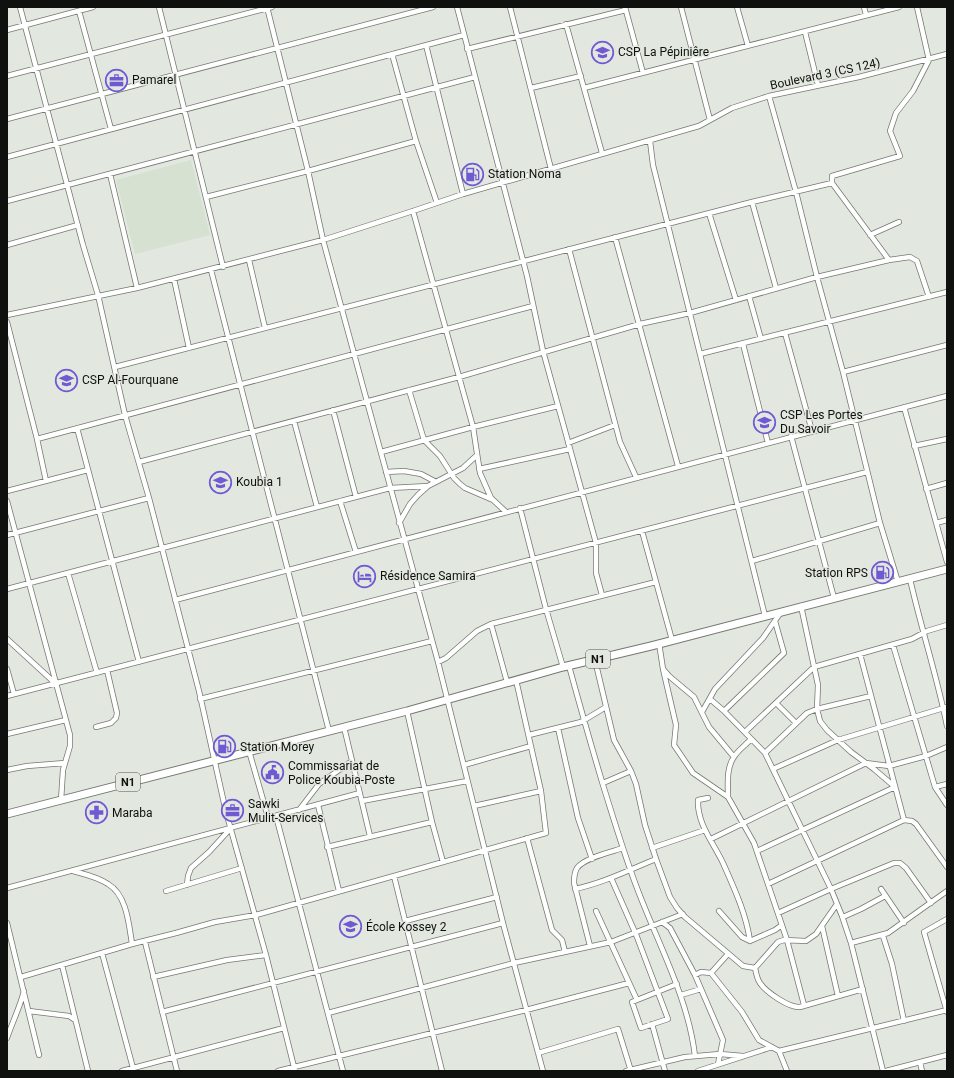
<svg xmlns="http://www.w3.org/2000/svg" width="954" height="1078" font-family="Roboto,sans-serif">
	<rect width="100%" height="100%" fill="#e2e8df"/>
	<path fill="#d6e1d1" d="M 191,160 L 210,235 L 135,254 L 116,180 Z"/>
	<g fill="none" stroke-linecap="round" stroke-linejoin="round">
		<defs>
			<path id="street" d="M 20,7 L 83,245 L 98,295 L 125,415 L 149,498 L 199,691 L 226,812 L 266,955 L 295,1071
				M 159,7 L 223,267
				M 267,7 L 308,171 L 323,240 L 438,662 L 504,927 L 543,1071
				M 457,7 L 527,276 L 543,351 L 596,543 L 596,573 L 602,595
				M 510,7 L 551,169
				M 625,7 L 643,73
				M 681,7 L 710,120
				M 737,7 L 748,46
				M 864,7 L 866,15
				M 79,11 L 111,129
				M 566,24 L 602,153
				M 7,30 L 93,7
				M 805,32 L 818,85
				M 426,45 L 463,194
				M 467,49 L 626,10
				M 392,54 L 416,141 L 437,203
				M 7,76 L 272,7
				M 531,88 L 581,76
				M 584,88 L 899,7
				M 769,96 L 796,192 L 817,277 L 843,372 L 880,523 L 898,582
				M 7,119 L 433,7
				M 650,141 L 653,165 L 765,616
				M 7,157 L 464,35
				M 110,174 L 137,288
				M 206,197 L 308,171 L 416,141
				M 7,201 L 475,77
				M 752,202 L 776,288
				M 413,211 L 473,427 L 480,473 L 491,498 L 506,512
				M 709,213 L 736,300
				M 870,235 L 899,222
				M 615,237 L 678,466
				M 7,245 L 78,225
				M 569,249 L 620,442 L 636,477
				M 249,260 L 265,328
				M 889,260 L 832,183 L 832,176 L 900,156 L 890,131 L 896,113 L 913,91 L 929,60 L 917,7
				M 211,270 L 329,731
				M 174,279 L 189,348
				M 749,296 L 761,339
				M 7,315 L 137,288 L 323,240 L 413,211 L 463,194 L 699,126 L 732,108 L 769,96 L 859,77 L 947,54
				M 7,322 L 37,439 L 533,306
				M 785,333 L 812,431
				M 743,344 L 768,443
				M 700,354 L 947,292
				M 115,367 L 752,202 L 832,183
				M 843,372 L 947,345
				M 409,390 L 424,440 L 440,456 L 454,478 L 460,484 L 465,488 L 493,500
				M 904,407 L 947,562
				M 333,410 L 356,497
				M 294,421 L 317,507
				M 77,428 L 139,662
				M 791,436 L 834,598
				M 37,439 L 46,481
				M 568,443 L 615,425
				M 914,446 L 947,439
				M 381,452 L 473,427 L 558,406
				M 139,462 L 459,377 L 640,324 L 690,313 L 817,277 L 889,260 L 910,257 L 917,261 L 929,297
				M 479,469 L 570,449
				M 386,472 L 404,471 L 421,474 L 436,482
				M 926,489 L 947,483
				M 7,491 L 88,470
				M 7,501 L 70,735 L 70,746 L 63,770 L 61,800
				M 340,501 L 356,552
				M 520,508 L 546,609 L 563,667
				M 399,523 L 410,504 L 418,495 L 428,486 L 463,468 L 476,456
				M 936,523 L 947,520
				M 642,531 L 672,640
				M 7,535 L 149,498
				M 752,561 L 880,523
				M 68,573 L 97,673
				M 910,579 C 921,628 937,676 947,726
				M 7,589 L 390,488 L 428,486
				M 175,600 L 947,396
				M 491,624 L 507,682
				M 7,639 L 55,683
				M 659,643 L 663,669 L 669,676 L 694,697 L 709,727 L 734,757
				M 893,645 L 935,787 L 947,805
				M 860,654 L 904,820
				M 595,660 L 614,740 L 631,771 L 636,784 L 645,825 L 656,859 L 670,897 L 677,908 L 685,917 L 743,966 L 755,968 C 756,973 757,979 760,983 C 766,992 789,1008 800,1007 L 863,989
				M 438,662 L 446,658 L 477,631 L 491,624 L 656,582
				M 569,666 C 580,706 591,745 603,785 C 614,820 624,854 637,888 C 658,944 688,997 695,1056
				M 7,669 L 14,694
				M 663,669 L 676,725 L 674,745 L 693,773 L 728,797 L 754,843 L 787,940 L 804,1005
				M 7,696 L 867,472
				M 200,699 L 432,641
				M 710,699 L 724,711 L 765,753 L 831,889 L 842,916 L 851,943 L 883,1071
				M 776,703 L 796,723
				M 407,711 L 432,822 L 443,862
				M 724,711 L 784,653 L 775,621
				M 702,712 L 715,689 L 763,638 L 781,612
				M 96,727 L 111,723 L 116,718 L 117,713 L 107,670
				M 344,727 L 370,836
				M 558,728 L 578,818 L 592,859
				M 745,732 L 814,667 L 912,639 L 927,631 L 947,625
				M 7,734 L 66,720
				M 529,735 L 581,722 L 606,707
				M 249,751 L 268,817
				M 765,753 L 807,713 L 817,709 L 871,696
				M 464,765 L 531,746
				M 773,769 L 838,740 L 947,707
				M 7,770 L 27,766 L 65,763
				M 603,783 L 631,771
				M 935,787 L 947,784
				M 728,797 C 728,785 726,768 734,757 C 738,750 746,745 751,739
				M 708,798 L 698,800 C 697,824 713,842 723,863 C 734,888 746,913 750,941
				M 362,801 L 467,781
				M 318,805 L 339,891
				M 474,806 L 541,791
				M 299,810 L 319,784 L 352,761
				M 276,816 L 343,1071
				M 527,838 L 552,930 L 562,940 L 565,952
				M 711,839 L 866,763 L 889,766 L 926,756 L 947,747
				M 327,847 L 432,822
				M 652,848 L 705,830
				M 757,851 L 895,787 L 874,769 L 851,752 L 827,730 L 820,721 L 817,709 L 818,685 L 801,606
				M 73,871 C 84,874 98,877 108,884 C 127,895 129,925 132,944
				M 394,876 L 442,1071
				M 611,878 L 634,930 L 637,937 L 668,1019 L 641,1028 L 632,1002 C 647,996 662,990 677,984
				M 768,884 L 904,820 L 912,821 L 916,824 L 947,867
				M 187,885 L 188,876 L 191,868 L 209,852 L 231,828
				M 7,888 L 360,793
				M 575,889 C 603,883 629,870 656,859
				M 881,889 L 904,923
				M 166,891 L 242,868
				M 596,911 L 637,1000
				M 719,911 L 742,937 L 750,941
				M 778,913 L 831,889 L 894,863 L 900,863 L 906,868 L 931,903
				M 843,917 L 861,909 L 885,896
				M 947,919 L 924,932 L 947,1012
				M 405,921 L 497,897
				M 662,922 L 670,928 L 695,975 L 723,1040 L 718,1064
				M 7,923 L 39,1055
				M 822,926 L 838,996
				M 883,936 L 892,964 L 904,1021
				M 750,941 L 775,930 L 782,925
				M 145,942 L 177,1071
				M 851,943 L 888,933 L 947,891
				M 590,946 L 574,883 C 574,878 574,873 577,868 C 584,858 611,852 623,848
				M 102,953 L 133,1068
				M 62,965 L 88,1071
				M 755,968 L 778,942 L 784,940 L 806,941 L 816,934 L 837,904
				M 711,973 L 728,954
				M 695,975 L 701,972 L 711,973 L 742,1012 L 759,1040 L 779,1051 L 787,1071
				M 21,977 L 132,944 L 176,933 L 215,922 L 256,915 L 546,833 L 541,791 L 516,680
				M 153,977 L 227,960 L 266,955
				M 681,995 L 701,989
				M 29,1011 L 69,1016 L 75,1020
				M 162,1012 L 503,923
				M 328,1013 L 514,963 L 611,942 L 683,914
				M 652,1024 L 665,1071
				M 7,1038 C 12,1023 20,1007 24,991
				M 779,1051 L 947,1010
				M 538,1053 L 618,1029 L 631,1071
				M 920,1062 L 922,1071
				M 122,1071 L 284,1028
				M 278,1071 L 526,1010 L 629,983
				M 626,1071 L 685,1057 L 720,1054 L 743,1056
				M 698,1071 L 772,1047
				M 886,1071 L 947,1055"/>
			<path id="primary" d="M 7,814 L 407,711 L 563,667 L 651,646 L 947,569"/>
		</defs>
		<use href="#street" stroke="#737970" stroke-width="6"/>
		<use href="#primary" stroke="#737970" stroke-width="9"/>
		<use href="#street" stroke="#fff" stroke-width="4.5"/>
		<use href="#primary" stroke="#fff" stroke-width="7"/>
	</g>
	<defs>
		<symbol id="school-ring" viewBox="-11 -11 22 22"><circle r="9.5" fill="#e2e8df" stroke="#7059d3" stroke-width="1.5"/><path d="M0-5L7-2L0 1L-7-2ZM-4 1L0 2.5L4 1V4Q0 6-4 4Z" fill="#7059d3"/></symbol>
		<symbol id="office-ring" viewBox="-11 -11 22 22"><circle r="9.5" fill="#e2e8df" stroke="#7059d3" stroke-width="1.5"/><path d="M-6-3h4V-5.5h4V-3h4V5H-6ZM-1-4.5V-3h2v-1.5ZM-6 0V1H6V0Z" fill="#7059d3"/></symbol>
		<symbol id="fuel-ring" viewBox="-11 -11 22 22"><circle r="9.5" fill="#e2e8df" stroke="#7059d3" stroke-width="1.5"/><path d="M-5.5-6h7V0h2V4h1.3V-2.5L3-4.5l.8-.8L6-3V5H2.5V1h-1V6h-7ZM-4.2-4.7v3.2H.2V-4.7Z" fill="#7059d3"/></symbol>
		<symbol id="hotel-ring" viewBox="-11 -11 22 22"><circle r="9.5" fill="#e2e8df" stroke="#7059d3" stroke-width="1.5"/><path d="M-6-4.5h1.5V1H6V5H4.5V3h-9V5H-6ZM-4 0a1.8 1.8 0 1 1 3.6 0ZM.5 0V-2.5h3Q6-2.5 6 0Z" fill="#7059d3"/></symbol>
		<symbol id="civic-ring" viewBox="-11 -11 22 22"><circle r="9.5" fill="#e2e8df" stroke="#7059d3" stroke-width="1.5"/><path d="M-.6-6.5H3V-4.5H.6V-3L4-1V1h2V6H-6V1h2V-1L-.6-3ZM-1.2 2.5V6h2.4V2.5Z" fill="#7059d3"/></symbol>
		<symbol id="pharmacy-ring" viewBox="-11 -11 22 22"><circle r="9.5" fill="#e2e8df" stroke="#7059d3" stroke-width="1.5"/><path d="M-2-6h4v4h4v4h-4v4h-4v-4h-4v-4h4Z" fill="#7059d3"/></symbol>
	</defs>
	<g fill-rule="evenodd">
		<use href="#school-ring" x="590" y="40" width="25" height="25"/>
		<use href="#office-ring" x="104" y="68" width="25" height="25"/>
		<use href="#fuel-ring" x="460" y="162" width="25" height="25"/>
		<use href="#school-ring" x="54" y="368" width="25" height="25"/>
		<use href="#school-ring" x="752" y="410" width="25" height="25"/>
		<use href="#school-ring" x="208" y="470" width="25" height="25"/>
		<use href="#fuel-ring" x="870" y="560" width="25" height="25"/>
		<use href="#hotel-ring" x="352" y="564" width="25" height="25"/>
		<use href="#fuel-ring" x="212" y="734" width="25" height="25"/>
		<use href="#civic-ring" x="260" y="760" width="25" height="25"/>
		<use href="#office-ring" x="220" y="798" width="25" height="25"/>
		<use href="#pharmacy-ring" x="84" y="800" width="25" height="25"/>
		<use href="#school-ring" x="338" y="914" width="25" height="25"/>
	</g>
	<g text-anchor="middle" stroke-width="3" stroke-linejoin="round" paint-order="stroke">
		<g fill="#e2e8df" stroke="#4e524d" stroke-width="1">
			<rect x="586" y="650" width="24" height="18" rx="3"/>
			<rect x="116" y="773" width="24" height="18" rx="3"/>
		</g>
		<g font-size="11" font-weight="bold" fill="#0f110e">
			<text x="598" y="663">N1</text>
			<text x="128" y="786">N1</text>
		</g>
		<g font-size="12" fill="#0f110e" stroke="#e2e8df" text-anchor="start">
			<text x="618" y="56">CSP La Pépiniêre</text>
			<text x="132" y="84">Pamarel</text>
			<text x="488" y="178">Station Noma</text>
			<text x="82" y="384">CSP Al-Fourquane</text>
			<text x="780" y="419">CSP Les Portes<tspan x="780" dy="14">Du Savoir</tspan></text>
			<text x="236" y="486">Koubia 1</text>
			<text x="868" y="577" text-anchor="end">Station RPS</text>
			<text x="380" y="580">Résidence Samira</text>
			<text x="240" y="751">Station Morey</text>
			<text x="288" y="770">Commissariat de<tspan x="288" dy="14">Police Koubia-Poste</tspan></text>
			<text x="248" y="808">Sawki<tspan x="248" dy="14">Mulit-Services</tspan></text>
			<text x="112" y="817">Maraba</text>
			<text x="366" y="931">École Kossey 2</text>
		</g>
		<g font-size="12" fill="#0f110e" stroke="#e2e8df">
			<text transform="translate(825 74) rotate(-12)" y="4">Boulevard 3 (CS 124)</text>
		</g>
	</g>
	<rect width="954" height="1078" fill="none" stroke="#0f110e" stroke-width="16"/>
</svg>
